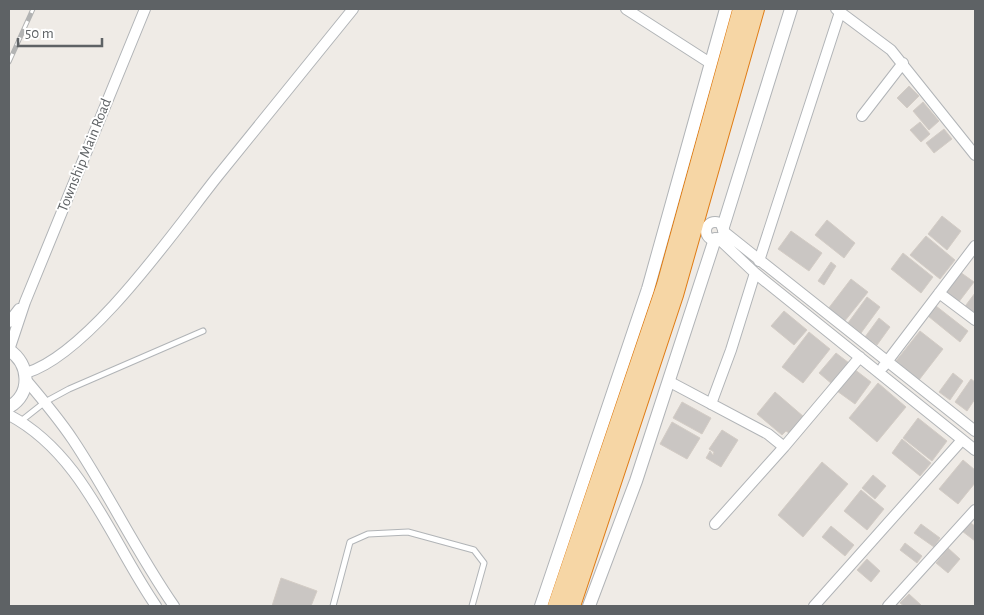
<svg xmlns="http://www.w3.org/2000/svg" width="984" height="615" font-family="'Alegreya Sans',sans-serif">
	<rect width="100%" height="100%" fill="#efebe6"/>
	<path fill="#cac6c3" stroke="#d3ccc5" d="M 909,86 L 919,96 L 907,108 L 897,98 Z
		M 923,102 L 939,121 L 929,130 L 913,111 Z
		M 920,122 L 930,134 L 921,142 L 910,130 Z
		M 944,129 L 952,139 L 934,153 L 926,143 Z
		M 942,216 L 961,231 L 947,250 L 928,234 Z
		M 827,220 L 855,243 L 844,258 L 815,235 Z
		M 791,231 L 822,253 L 809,271 L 778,249 Z
		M 926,236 L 955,260 L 940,279 L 910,255 Z
		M 903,253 L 933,277 L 921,293 L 891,269 Z
		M 831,262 L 836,266 L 824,285 L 818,281 Z
		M 960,272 L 974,282 L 958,303 L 945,293 Z
		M 851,279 L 868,292 L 844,322 L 828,309 Z
		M 975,293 L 975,318 L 963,309 Z
		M 867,297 L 880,307 L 861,333 L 848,323 Z
		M 936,306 L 968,331 L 960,342 L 928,316 Z
		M 784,311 L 807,330 L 794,345 L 771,326 Z
		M 879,318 L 890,327 L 877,345 L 865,337 Z
		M 920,331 L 943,349 L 919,380 L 896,361 Z
		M 809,332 L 830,349 L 803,383 L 782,367 Z
		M 836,353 L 849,363 L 832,384 L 819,373 Z
		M 854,369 L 871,382 L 855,404 L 837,391 Z
		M 953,373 L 963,381 L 950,400 L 939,392 Z
		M 971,379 L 975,382 L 975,399 L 967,411 L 955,402 Z
		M 878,383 L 906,407 L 877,442 L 849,418 Z
		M 775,392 L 804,417 L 789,433 L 786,431 L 782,435 L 757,414 Z
		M 682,402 L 711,418 L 702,434 L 673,418 Z
		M 918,418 L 947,441 L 932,461 L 903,438 Z
		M 672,422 L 700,438 L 687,459 L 660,444 Z
		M 722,430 L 738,440 L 721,467 L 706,458 L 710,451 L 713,455 L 714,452 L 709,449 Z
		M 902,439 L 931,463 L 920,476 L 892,453 Z
		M 963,460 L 975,470 L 975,483 L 958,504 L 939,489 Z
		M 822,462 L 848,484 L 803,537 L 778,515 Z
		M 873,475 L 886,486 L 875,499 L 862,488 Z
		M 861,490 L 884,509 L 867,530 L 844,511 Z
		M 969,522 L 975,526 L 975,541 L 962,531 Z
		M 921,524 L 940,538 L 934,547 L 914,533 Z
		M 831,526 L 854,545 L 845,556 L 822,537 Z
		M 905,543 L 922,556 L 917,563 L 900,550 Z
		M 948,548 L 960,559 L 948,573 L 936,563 Z
		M 867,559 L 880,571 L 871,582 L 857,570 Z
		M 281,578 L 317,591 L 311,606 L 272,606 Z
		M 909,594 L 921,605 L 919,606 L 904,606 L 900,603 Z"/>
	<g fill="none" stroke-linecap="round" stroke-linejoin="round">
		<defs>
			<path id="service" d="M 21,421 L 45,402 L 69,389 L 203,331
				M 333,606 L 350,542 L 368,534 L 408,532 L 474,550 L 484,563 L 472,606"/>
			<path id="minor" d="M 626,9 L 710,63
				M 836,9 L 891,50 L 975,155
				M 862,116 L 903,63
				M706 231a9 9 0 1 1 18 0a9 9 0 1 1-18 0Z
				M 723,231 L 975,431
				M 718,238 L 755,273 L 975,450
				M 759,261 L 841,9
				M 939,293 L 975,320
				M 9,322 L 19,309
				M 9,350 L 25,302 L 145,9
				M 883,367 L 975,246
				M 26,373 C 89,354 175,230 217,177 C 262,121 308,65 353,9
				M 26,380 C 43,400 59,419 73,440 C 109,494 137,553 174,606
				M 670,382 L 768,434 L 784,447 L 715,524
				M 711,404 L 731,350 L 755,273
				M 9,415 C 83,454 111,541 156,606
				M 784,447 L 860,357
				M 814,606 L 962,440
				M 888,606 L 975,510"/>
			<path id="tertiary" d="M 723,227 L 791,9
				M 9,350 C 30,364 32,394 9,407
				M 541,606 L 648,289 L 726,9
				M 589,606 L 636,481 L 715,239"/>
			<path id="trunk" d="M 556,606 L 665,285 L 741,9
				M 572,606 L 675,295 L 756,9"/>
		</defs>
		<use href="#service" stroke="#b1b4b7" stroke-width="7"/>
		<use href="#minor" stroke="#b1b4b7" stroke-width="12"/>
		<use href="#tertiary" stroke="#b1b4b7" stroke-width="14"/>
		<use href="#trunk" stroke="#df7c15" stroke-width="18"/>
		<use href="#service" stroke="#fff" stroke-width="5"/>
		<use href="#minor" stroke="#fff" stroke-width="10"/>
		<use href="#tertiary" stroke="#fff" stroke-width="12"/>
		<use href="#trunk" stroke="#f6d6a5" stroke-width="16"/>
		<defs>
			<path id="rail" d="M 9,62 L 33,9"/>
		</defs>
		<use href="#rail" stroke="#b2b3b3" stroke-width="5"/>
		<use href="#rail" stroke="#fff" stroke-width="3" stroke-dasharray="9" stroke-linecap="butt"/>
	</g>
	<g text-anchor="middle" stroke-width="4" stroke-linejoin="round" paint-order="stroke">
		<g font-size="15" fill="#5e6265" stroke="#fff">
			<text transform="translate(84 155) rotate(-68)" y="5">Township Main Road</text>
		</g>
	</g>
	<rect width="984" height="615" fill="none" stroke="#5e6265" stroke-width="20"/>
	<path d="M18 38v8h84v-8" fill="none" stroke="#5e6265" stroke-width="2.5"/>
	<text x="25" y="38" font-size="15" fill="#5e6265" stroke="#ffffff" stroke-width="4" paint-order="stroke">50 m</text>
</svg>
